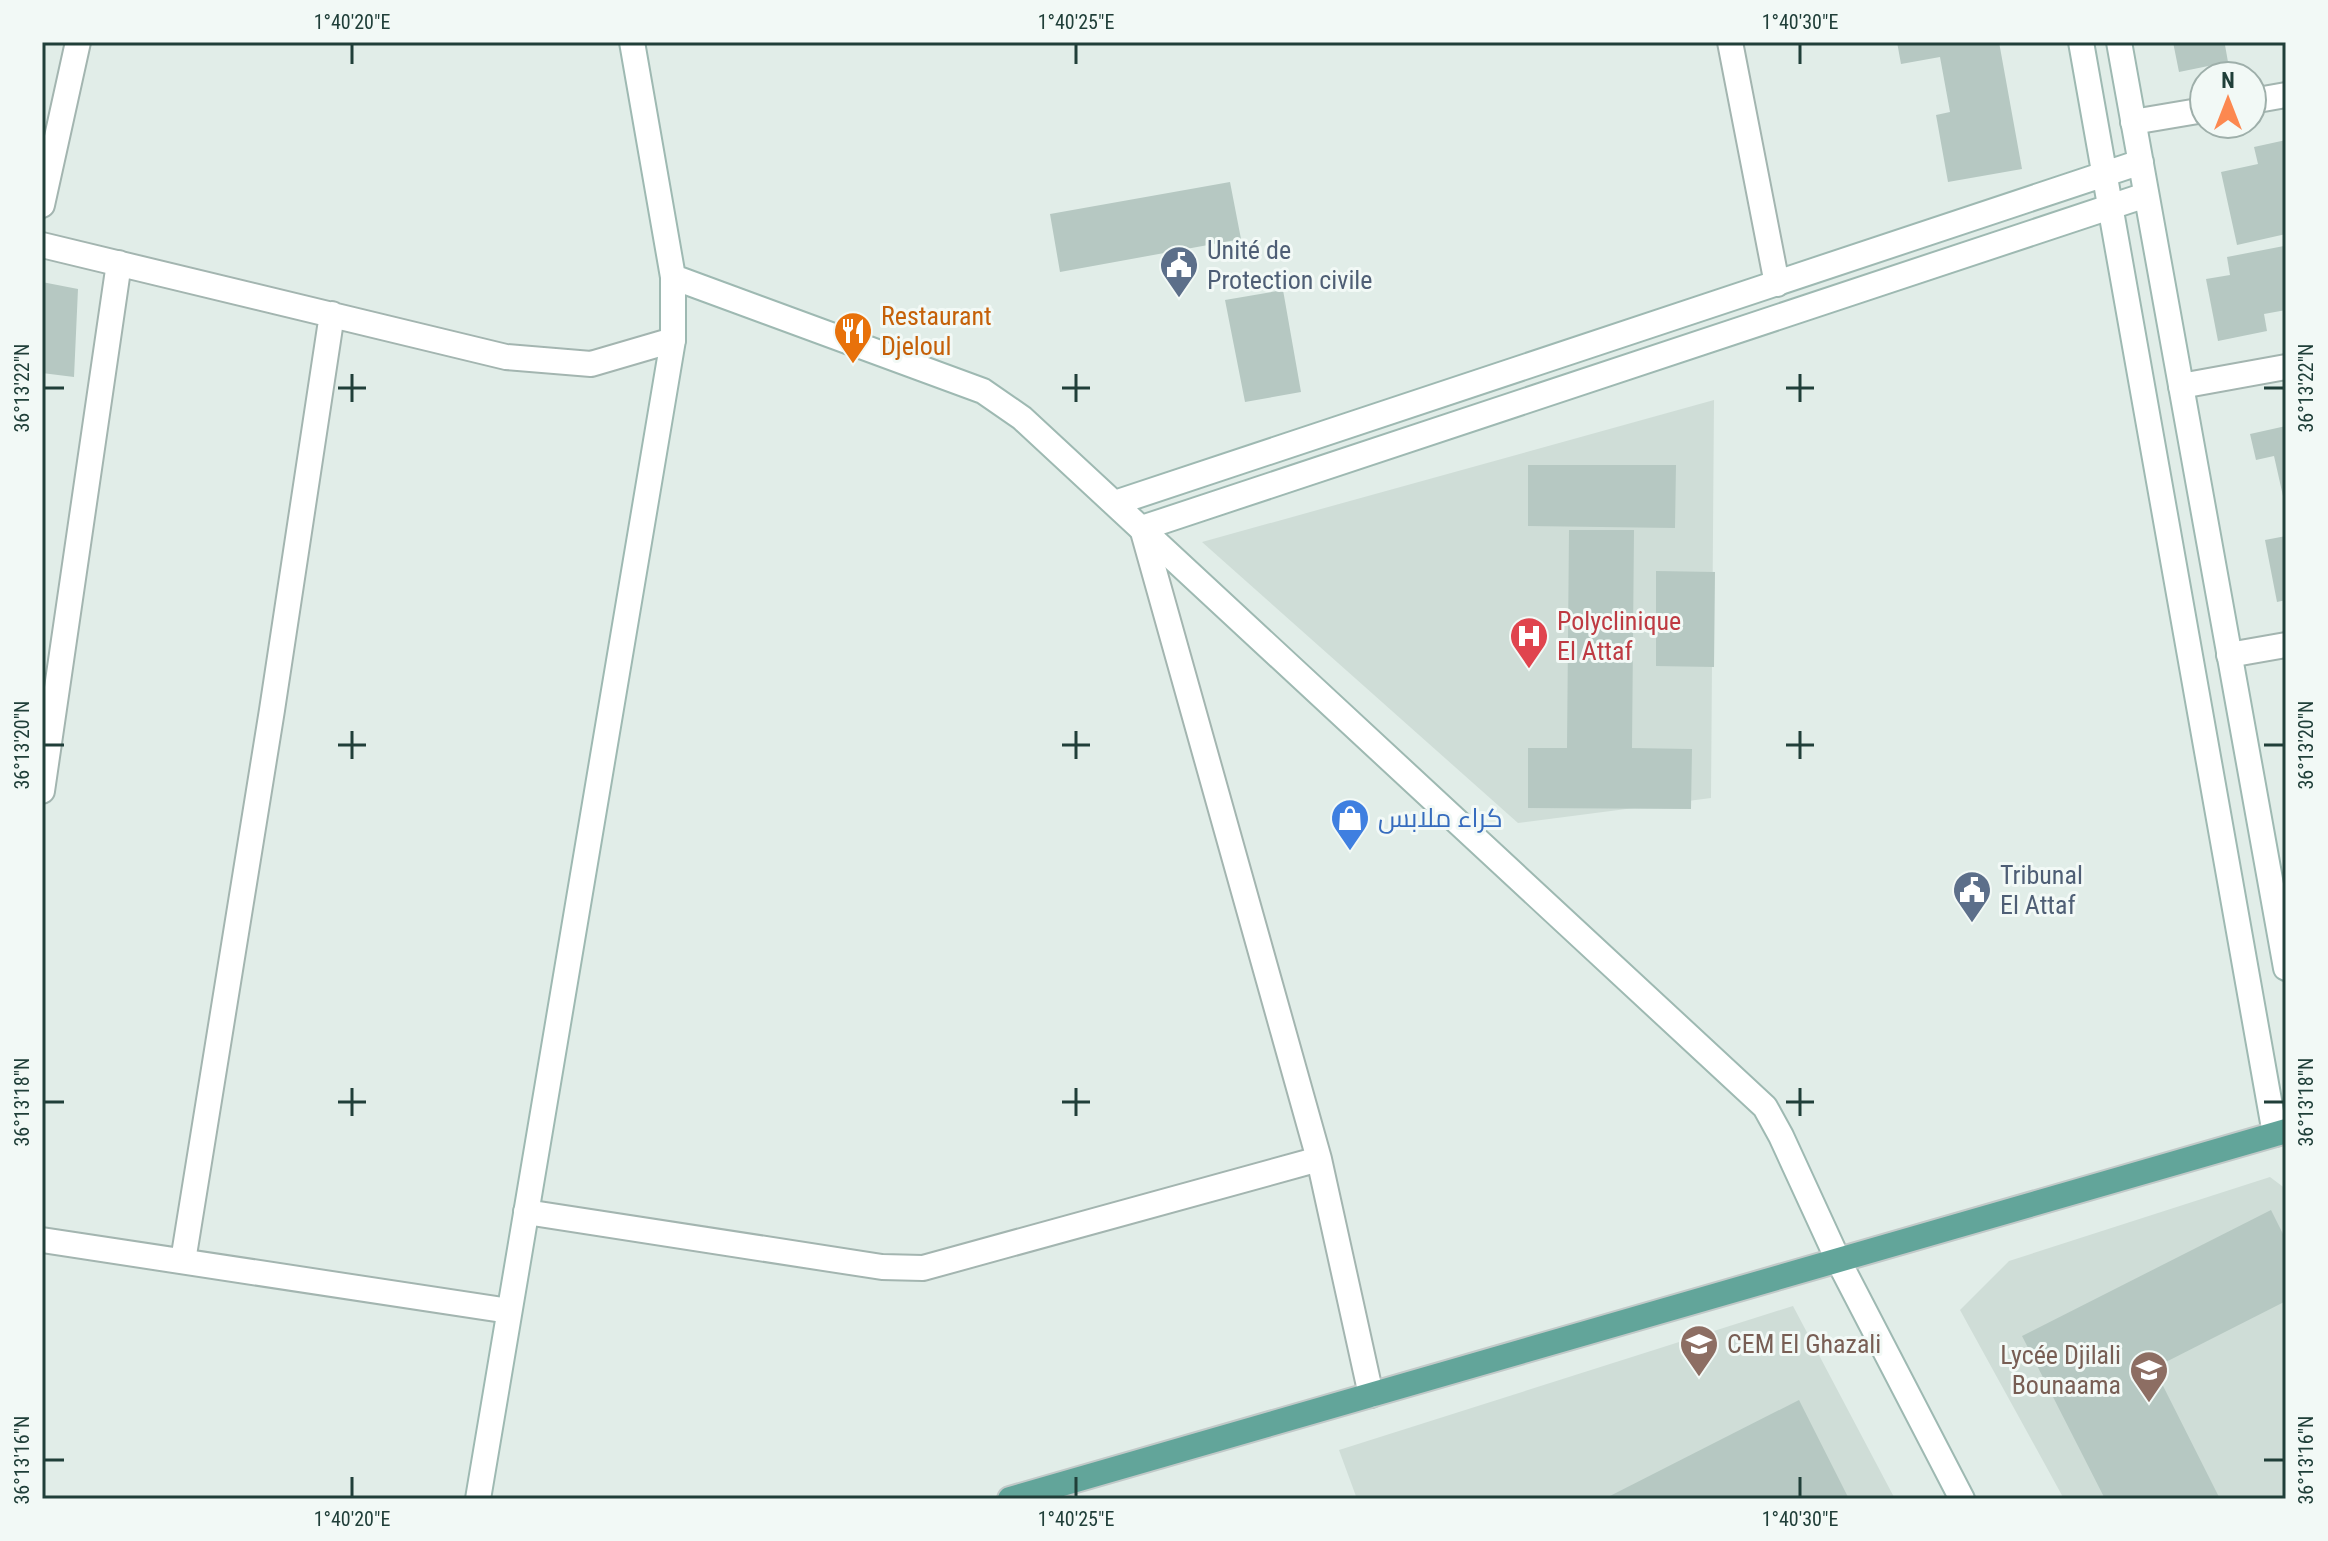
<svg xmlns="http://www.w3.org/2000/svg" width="2328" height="1541" font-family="'Roboto Condensed',Cairo,sans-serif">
	<rect width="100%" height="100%" fill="#e1ede8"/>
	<path fill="#cfddd7" d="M 1714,400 L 1711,798 L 1518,823 L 1202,542 Z
		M 2270,1177 L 2286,1189 L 2286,1499 L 2064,1499 L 1960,1310 L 2009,1261 Z
		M 1793,1306 L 1895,1499 L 1357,1499 L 1339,1450 Z"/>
	<path fill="#b6c8c2" d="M 1897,42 L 1999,42 L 2022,169 L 1948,182 L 1936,115 L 1950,112 L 1940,57 L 1901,64 Z
		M 2173,42 L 2233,42 L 2233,43 L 2225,45 L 2228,62 L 2179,72 Z
		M 2286,140 L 2286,234 L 2237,245 L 2221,172 L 2258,164 L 2254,147 Z
		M 1230,182 L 1241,239 L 1060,272 L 1050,214 Z
		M 2284,246 L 2286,257 L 2286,310 L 2264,314 L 2267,331 L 2218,341 L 2206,279 L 2230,275 L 2227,257 Z
		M 42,282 L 78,289 L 74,377 L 42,373 Z
		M 1283,290 L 1301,392 L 1245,402 L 1225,300 Z
		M 2286,426 L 2286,505 L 2285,505 L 2274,456 L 2256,460 L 2250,434 Z
		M 1528,465 L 1676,465 L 1675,528 L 1528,526 Z
		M 1569,530 L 1634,530 L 1632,748 L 1692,749 L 1691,809 L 1528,808 L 1528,748 L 1567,748 Z
		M 2286,536 L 2286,600 L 2277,602 L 2265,540 Z
		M 1656,571 L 1715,572 L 1714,667 L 1656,666 Z
		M 2271,1210 L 2286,1240 L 2286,1301 L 2154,1368 L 2220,1499 L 2105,1499 L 2022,1336 Z
		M 1799,1400 L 1849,1499 L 1604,1499 L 1718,1441 Z"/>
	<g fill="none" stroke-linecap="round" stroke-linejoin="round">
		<defs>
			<path id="street" d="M 1730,42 L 1777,284
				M 2252,101 L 2286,95
				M 2133,122 L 2204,110
				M 42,205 L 78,42
				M 42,245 L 506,357 L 591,364 L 673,340
				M 2181,386 L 2286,367
				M 1142,528 L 1319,1159 L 1371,1395
				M 2229,655 L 2286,645
				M 42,791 L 119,263
				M 526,1212 L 882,1267 L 923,1268 L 1319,1159
				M 42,1240 L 509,1311
				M 183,1261 L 272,710 L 332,314"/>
			<path id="secondary" d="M 2081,42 L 2275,1134
				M 2119,42 L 2286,968
				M 673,277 L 983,391 L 1022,418 L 1765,1107 L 1781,1136 L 1838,1260 L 1962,1499
				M 1115,503 L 2141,162
				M 1142,528 L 2146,195
				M 478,1499 L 673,340 L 673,277 L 632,42"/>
			<path id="primary" d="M 1010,1499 L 2286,1131"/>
		</defs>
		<use href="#street" stroke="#a3b5b0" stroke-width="28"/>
		<use href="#secondary" stroke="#9eb9b2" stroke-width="28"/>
		<use href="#primary" stroke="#c1c9c8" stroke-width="28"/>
		<use href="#street" stroke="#fff" stroke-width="24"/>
		<use href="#secondary" stroke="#fff" stroke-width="24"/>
		<use href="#primary" stroke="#62a59a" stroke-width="24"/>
	</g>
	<path fill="none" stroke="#203f39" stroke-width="3" d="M 352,44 L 352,64M 1076,44 L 1076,64M 1800,44 L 1800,64M 352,374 L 352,402M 1076,374 L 1076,402M 1800,374 L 1800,402M 44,388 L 64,388M 338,388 L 366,388M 1062,388 L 1090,388M 1786,388 L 1814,388M 2264,388 L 2284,388M 352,731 L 352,759M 1076,731 L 1076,759M 1800,731 L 1800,759M 44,745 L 64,745M 338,745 L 366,745M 1062,745 L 1090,745M 1786,745 L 1814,745M 2264,745 L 2284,745M 352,1088 L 352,1116M 1076,1088 L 1076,1116M 1800,1088 L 1800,1116M 44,1102 L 64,1102M 338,1102 L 366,1102M 1062,1102 L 1090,1102M 1786,1102 L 1814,1102M 2264,1102 L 2284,1102M 44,1460 L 64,1460M 2264,1460 L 2284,1460M 352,1477 L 352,1497M 1076,1477 L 1076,1497M 1800,1477 L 1800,1497"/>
	<defs>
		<symbol id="civic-pin" viewBox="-11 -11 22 30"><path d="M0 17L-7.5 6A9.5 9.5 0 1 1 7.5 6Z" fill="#5c6f8a" stroke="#f2f9f6"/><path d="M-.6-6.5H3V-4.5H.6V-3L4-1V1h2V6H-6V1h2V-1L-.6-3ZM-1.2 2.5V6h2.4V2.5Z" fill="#fff"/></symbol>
		<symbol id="restaurant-pin" viewBox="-11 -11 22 30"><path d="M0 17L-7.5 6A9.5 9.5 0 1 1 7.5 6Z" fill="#e8710a" stroke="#f2f9f6"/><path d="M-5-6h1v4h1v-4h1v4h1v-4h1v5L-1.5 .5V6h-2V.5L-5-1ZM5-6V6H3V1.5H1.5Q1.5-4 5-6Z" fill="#fff"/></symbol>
		<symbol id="hospital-pin" viewBox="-11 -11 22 30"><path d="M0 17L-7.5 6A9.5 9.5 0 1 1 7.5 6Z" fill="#e0444e" stroke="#f2f9f6"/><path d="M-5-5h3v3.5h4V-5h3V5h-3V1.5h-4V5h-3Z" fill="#fff"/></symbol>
		<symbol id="shop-pin" viewBox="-11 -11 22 30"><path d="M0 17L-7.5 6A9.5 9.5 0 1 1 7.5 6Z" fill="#3f7fe0" stroke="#f2f9f6"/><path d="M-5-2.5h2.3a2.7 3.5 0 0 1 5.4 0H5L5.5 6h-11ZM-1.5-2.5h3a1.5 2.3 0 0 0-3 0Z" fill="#fff"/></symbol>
		<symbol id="school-pin" viewBox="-11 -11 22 30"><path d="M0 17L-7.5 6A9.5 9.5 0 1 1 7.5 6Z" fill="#8d6e63" stroke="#f2f9f6"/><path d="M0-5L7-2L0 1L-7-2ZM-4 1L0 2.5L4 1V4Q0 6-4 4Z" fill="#fff"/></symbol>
	</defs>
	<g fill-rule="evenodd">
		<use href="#civic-pin" x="1157" y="243" width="44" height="60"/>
		<use href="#restaurant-pin" x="831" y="309" width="44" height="60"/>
		<use href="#hospital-pin" x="1507" y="614" width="44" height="60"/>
		<use href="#shop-pin" x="1328" y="796" width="44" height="60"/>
		<use href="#civic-pin" x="1950" y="868" width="44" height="60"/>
		<use href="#school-pin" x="1677" y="1322" width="44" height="60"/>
		<use href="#school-pin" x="2127" y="1348" width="44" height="60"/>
	</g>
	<g text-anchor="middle" stroke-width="6" stroke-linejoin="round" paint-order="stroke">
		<g font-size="26" fill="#4e5e75" stroke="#f2f9f6" text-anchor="start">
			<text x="1207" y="259">Unité de<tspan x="1207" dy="30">Protection civile</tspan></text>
			<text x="2000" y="884">Tribunal<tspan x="2000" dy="30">El Attaf</tspan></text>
		</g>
		<g font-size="26" fill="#c56008" stroke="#f2f9f6" text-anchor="start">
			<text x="881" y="325">Restaurant<tspan x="881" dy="30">Djeloul</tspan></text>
		</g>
		<g font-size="26" fill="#be3a42" stroke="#f2f9f6" text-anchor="start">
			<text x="1557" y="630">Polyclinique<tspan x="1557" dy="30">El Attaf</tspan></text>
		</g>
		<g font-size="26" fill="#366cbe" stroke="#f2f9f6" text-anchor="start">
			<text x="1378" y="827">كراء ملابس</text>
		</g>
		<g font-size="26" fill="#785e54" stroke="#f2f9f6" text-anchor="start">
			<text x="1727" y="1353">CEM El Ghazali</text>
			<text x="2121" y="1364" text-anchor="end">Lycée Djilali<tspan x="2121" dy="30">Bounaama</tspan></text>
		</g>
	</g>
	<rect width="2328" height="1541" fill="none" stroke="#f2f9f6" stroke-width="88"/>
	<g transform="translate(2228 100)"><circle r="38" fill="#f2f9f6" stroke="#9eafaa" stroke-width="2"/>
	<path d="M0-6L14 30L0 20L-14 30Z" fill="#fc8850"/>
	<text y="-12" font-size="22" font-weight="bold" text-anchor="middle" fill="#203f39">N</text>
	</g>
	<rect x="44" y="44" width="2240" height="1453" fill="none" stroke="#203f39" stroke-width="3"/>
	<g font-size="20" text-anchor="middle" fill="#203f39">
		<text x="352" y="29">1°40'20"E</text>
		<text x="1076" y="29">1°40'25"E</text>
		<text x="1800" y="29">1°40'30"E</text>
		<text transform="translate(22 388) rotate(-90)" y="7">36°13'22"N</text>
		<text transform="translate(2306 388) rotate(-90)" y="7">36°13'22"N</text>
		<text transform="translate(22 745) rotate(-90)" y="7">36°13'20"N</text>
		<text transform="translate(2306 745) rotate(-90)" y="7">36°13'20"N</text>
		<text transform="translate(22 1102) rotate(-90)" y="7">36°13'18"N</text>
		<text transform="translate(2306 1102) rotate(-90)" y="7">36°13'18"N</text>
		<text transform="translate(22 1460) rotate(-90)" y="7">36°13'16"N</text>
		<text transform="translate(2306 1460) rotate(-90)" y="7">36°13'16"N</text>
		<text x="352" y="1526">1°40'20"E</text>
		<text x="1076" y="1526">1°40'25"E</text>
		<text x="1800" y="1526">1°40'30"E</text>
	</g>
</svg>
